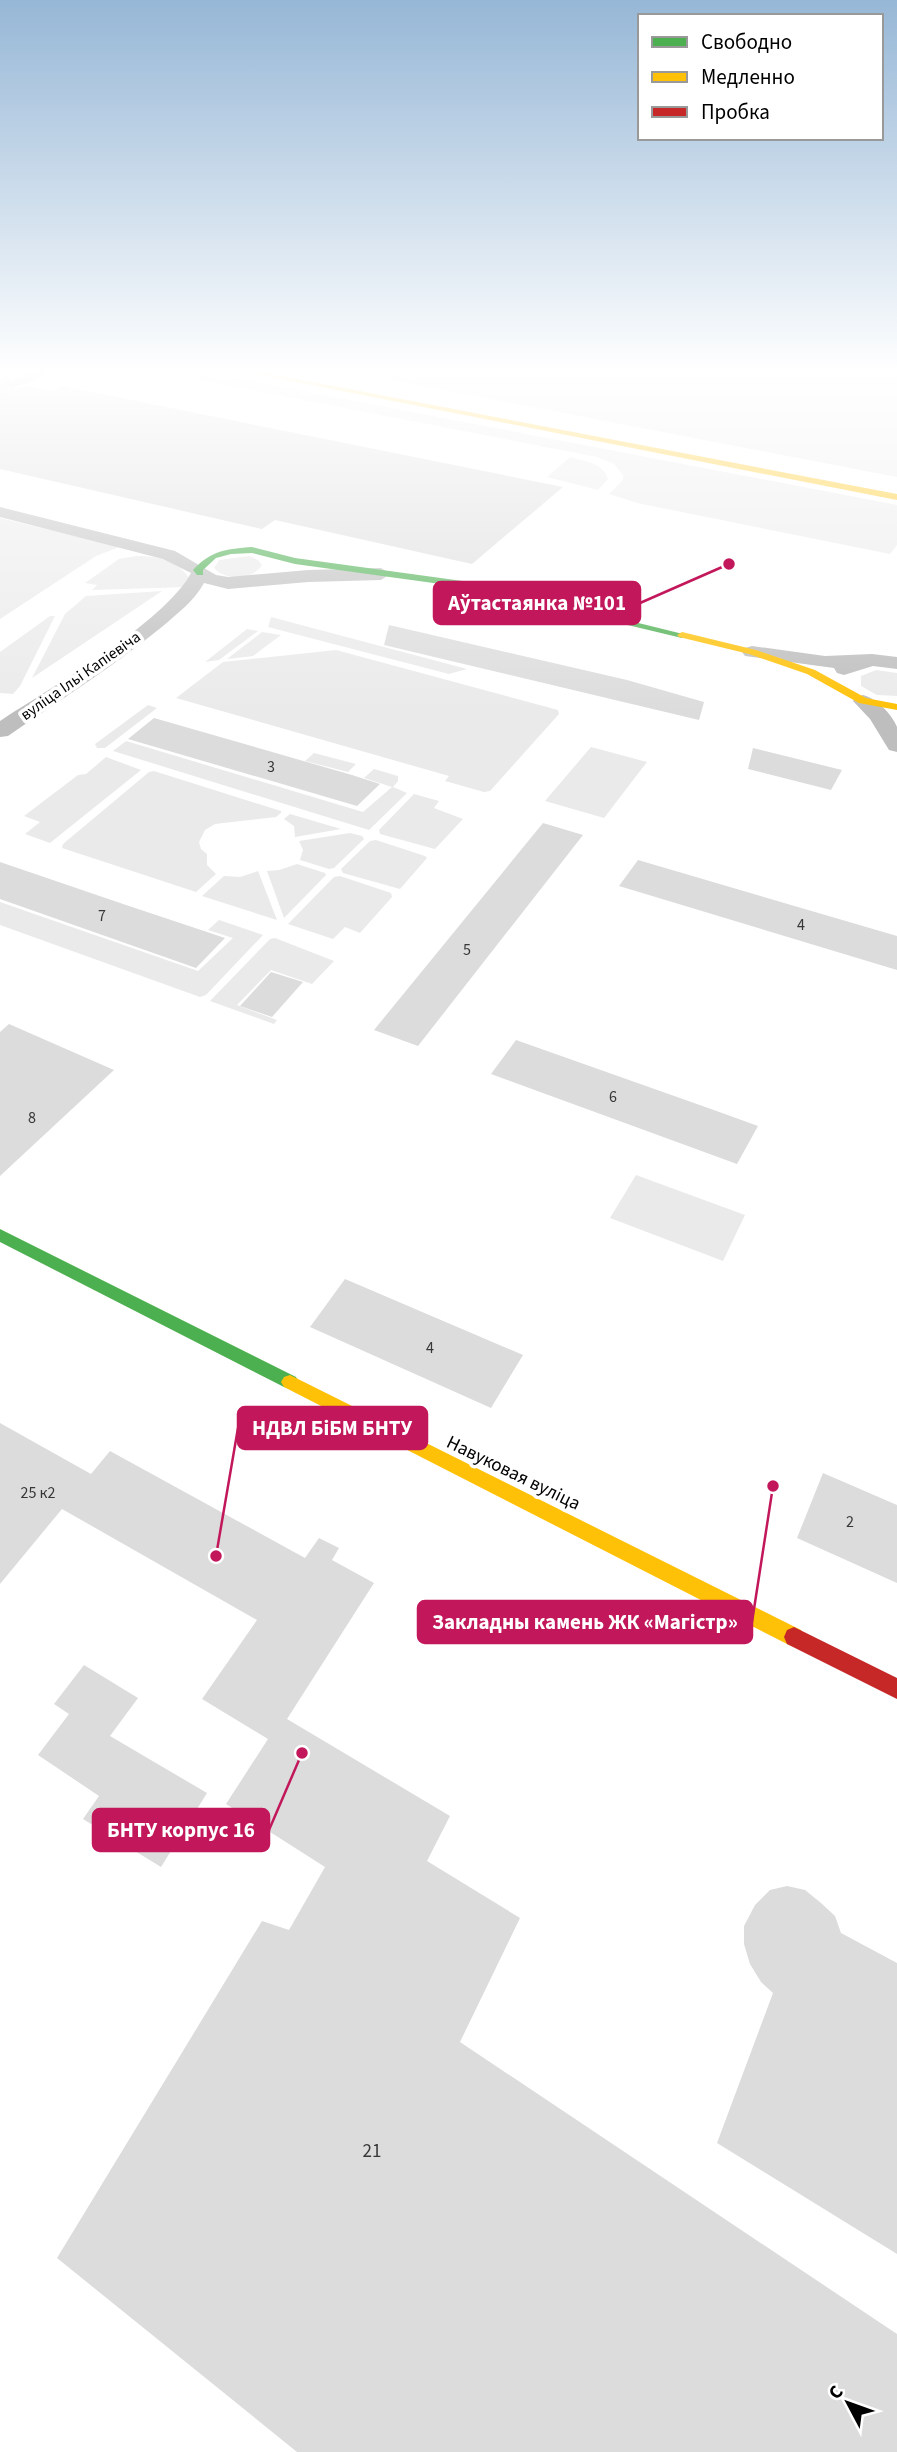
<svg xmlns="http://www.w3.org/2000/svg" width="897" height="2452" font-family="'Source Sans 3',sans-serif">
	<rect width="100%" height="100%" fill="#fff"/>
	<path fill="#eaeaea" d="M 149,370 L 193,370 L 897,505 L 897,545 L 890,554 L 637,503 L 609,494 L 623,480 L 623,475 L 614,464 L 597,457 Z
		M 341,370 L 897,370 L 897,477 Z
		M 570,457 C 585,461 603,463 608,479 L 598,490 L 547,477 Z
		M 0,518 L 117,546 L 117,548 L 96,556 L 0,619 Z
		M 136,556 C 159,556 179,560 191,581 L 186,587 L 92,590 L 97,585 L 85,583 L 119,559 Z
		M 249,556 L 258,560 L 262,565 C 253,580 225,581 214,568 L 219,560 Z
		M 162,591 L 32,678 L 65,614 L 86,596 Z
		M 50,616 L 55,616 L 20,686 L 13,694 L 0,693 L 0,652 Z
		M 271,617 L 467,669 L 449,674 L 268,627 Z
		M 247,629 L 258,631 L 219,660 L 205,662 Z
		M 262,632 L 281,635 L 253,656 L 227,659 Z
		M 336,650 L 558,710 L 559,714 L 490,791 L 484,792 L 445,781 L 449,776 L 176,698 L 223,662 Z
		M 876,670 L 897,673 L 897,696 L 877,695 L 861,686 L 861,676 Z
		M 148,705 L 157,708 L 105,748 L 97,748 L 95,744 Z
		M 126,741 L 363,812 L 392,787 L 364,778 L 374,769 L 398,776 L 398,781 L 393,787 L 407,793 L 369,830 L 113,751 Z
		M 591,747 L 647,762 L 604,818 L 545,801 Z
		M 314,753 L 356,764 L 348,772 L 305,761 Z
		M 106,757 L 141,770 L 50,843 L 25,834 L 40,822 L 24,816 L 78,775 L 86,774 Z
		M 154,771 L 281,811 L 281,813 L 276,817 L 215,824 L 205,830 L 199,842 L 201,849 L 207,854 L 207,865 L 216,874 L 196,892 L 62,848 L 63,844 L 149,772 Z
		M 414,794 L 439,801 L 434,808 L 463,819 L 435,849 L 380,834 L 379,830 Z
		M 290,814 L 341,829 L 295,837 L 294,826 L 284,819 Z
		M 350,833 L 362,836 L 364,839 L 334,868 L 329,869 L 300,860 L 303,850 L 299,841 Z
		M 376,840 L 425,856 L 427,858 L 400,889 L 343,873 L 341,869 L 370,841 Z
		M 297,864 L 325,873 L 326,875 L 284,918 L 267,871 L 279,870 Z
		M 258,871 L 277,920 L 202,896 L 224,876 L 240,877 Z
		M 340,876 L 391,893 L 392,897 L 360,933 L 345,927 L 333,939 L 288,924 L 334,877 Z
		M 0,902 L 198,971 L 233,938 L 208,930 L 219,920 L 263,935 L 206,995 L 200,997 L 0,925 Z
		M 275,938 L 334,961 L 312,984 L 271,970 L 237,1005 L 277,1020 L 274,1024 L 210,1001 L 270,939 Z
		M 636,1175 L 745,1215 L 723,1261 L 610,1218 Z"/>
	<path fill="#dcdcdc" d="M 0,380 L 5,381 L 5,385 L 12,389 L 28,386 L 52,391 L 62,386 L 563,487 L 472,564 L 275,520 L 262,529 L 0,469 Z
		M 389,625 L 627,680 L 704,702 L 699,720 L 384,645 Z
		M 154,718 L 352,775 L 380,784 L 357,806 L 128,739 Z
		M 753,748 L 842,770 L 831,790 L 748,769 Z
		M 543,823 L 583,835 L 418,1046 L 374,1030 Z
		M 638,860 L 897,936 L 897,970 L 619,886 Z
		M 0,862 L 126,905 L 225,938 L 196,968 L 0,899 Z
		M 271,972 L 303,982 L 272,1017 L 240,1006 Z
		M 9,1024 L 114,1070 L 0,1176 L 0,1032 Z
		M 516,1040 L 711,1109 L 758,1126 L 737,1164 L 491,1074 Z
		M 345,1279 L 523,1355 L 491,1408 L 310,1327 Z
		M 0,1423 L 91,1474 L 110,1451 L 305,1558 L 319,1538 L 339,1548 L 332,1560 L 374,1583 L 287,1719 L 450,1816 L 427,1861 L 520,1918 L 460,2042 L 897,2334 L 897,2452 L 297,2452 L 57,2258 L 262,1921 L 289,1930 L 325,1867 L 226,1804 L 268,1739 L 202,1699 L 257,1620 L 62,1509 L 0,1584 Z
		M 823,1473 L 897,1505 L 897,1583 L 797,1538 Z
		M 84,1665 L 138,1698 L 110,1736 L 207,1793 L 161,1867 L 83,1819 L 99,1796 L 38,1755 L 69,1714 L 54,1704 Z
		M 787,1886 L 805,1890 L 821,1903 L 835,1916 L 841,1933 L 897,1963 L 897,2254 L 717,2143 L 773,1993 L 761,1982 L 750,1964 L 744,1944 L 744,1926 L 755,1905 L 770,1890 Z"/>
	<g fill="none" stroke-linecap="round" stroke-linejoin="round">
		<path stroke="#d9d9d9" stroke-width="16" stroke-dasharray="16 8" stroke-linecap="butt" d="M 0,389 L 13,383"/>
		<path fill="#bebebe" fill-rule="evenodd" d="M 34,370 L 49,370 C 40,381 26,384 13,387 L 6,383 Z
			M 0,507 L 175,551 L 216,575 L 228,577 L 308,570 L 381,568 L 390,574 L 381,580 L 308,582 L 228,589 L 204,583 C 195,600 177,614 163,626 C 114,666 60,700 8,736 L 0,737 L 0,721 C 49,689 165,622 191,573 L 163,559 L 0,517 Z
			M 752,646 L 825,656 L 872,654 L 897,657 L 897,669 L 873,666 L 844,675 L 837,673 L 834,668 L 745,656 L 742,652 L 745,648 Z
			M 863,695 C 876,698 892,714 897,727 C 897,734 897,744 897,752 L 889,750 L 870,719 L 853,701 L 856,697 Z"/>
		<path fill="#4caf50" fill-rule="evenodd" d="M 252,547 L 295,558 L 477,583 L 687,635 L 682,638 L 477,589 L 295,564 L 252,553 L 231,554 L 216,558 L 203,570 L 203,575 L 197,575 L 193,570 C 212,550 226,549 252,547 Z
			M 0,1229 L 296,1377 L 299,1382 L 296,1387 L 290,1389 L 284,1387 L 0,1242 Z"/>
		<path fill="#ffc107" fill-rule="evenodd" d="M 235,370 L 250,370 L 897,494 L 897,500 Z
			M 682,632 L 756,650 L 815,670 L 866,698 L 897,704 L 897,710 L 859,703 L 807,674 L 749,654 L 679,637 L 677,635 Z
			M 290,1375 L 801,1630 L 804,1637 L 801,1644 L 794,1647 L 787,1644 L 284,1387 L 281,1382 L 284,1377 Z"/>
		<path fill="#c62828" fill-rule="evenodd" d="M 794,1627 L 897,1678 L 897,1699 L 787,1644 L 784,1637 L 787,1630 Z"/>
	</g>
	<linearGradient id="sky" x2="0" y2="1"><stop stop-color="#96b7d6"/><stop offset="0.52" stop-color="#fff"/><stop offset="1" stop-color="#fff" stop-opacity="0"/></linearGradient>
	<rect width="897" height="714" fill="url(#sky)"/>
	<g text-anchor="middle" stroke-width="7" stroke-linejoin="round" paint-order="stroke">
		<g font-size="16" fill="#000" stroke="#fff">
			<text transform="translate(80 675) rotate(-35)" y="6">вуліца Ільі Капіевіча</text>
		</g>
		<g font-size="16" fill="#373737">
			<text x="271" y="772">3</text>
			<text x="102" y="921">7</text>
			<text x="801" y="930">4</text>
			<text x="467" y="955">5</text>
			<text x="613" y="1102">6</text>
			<text x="32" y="1123">8</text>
			<text x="430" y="1353">4</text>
			<text x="38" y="1498">25 к2</text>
			<text x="850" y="1527">2</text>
		</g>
		<g font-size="19" fill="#000" stroke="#fff">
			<text transform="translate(514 1472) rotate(26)" y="7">Навуковая вуліца</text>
		</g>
		<g font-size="19" fill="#373737">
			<text x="372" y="2157">21</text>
		</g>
	</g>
	<path fill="none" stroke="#c2185b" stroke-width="2.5" d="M729 564L640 603M216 1556L238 1428M773 1486L752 1622M302 1753L269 1830"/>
	<g fill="#c2185b" stroke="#fff" stroke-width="2.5">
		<circle cx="729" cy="564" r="7"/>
		<circle cx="216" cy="1556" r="7"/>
		<circle cx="773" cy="1486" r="7"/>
		<circle cx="302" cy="1753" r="7"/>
	</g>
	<g fill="#c2185b" stroke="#c2185b" stroke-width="2.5">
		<rect x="434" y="582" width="206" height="42" rx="7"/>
		<rect x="238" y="1407" width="189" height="42" rx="7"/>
		<rect x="418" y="1601" width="334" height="42" rx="7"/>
		<rect x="93" y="1809" width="176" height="42" rx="7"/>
	</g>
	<g font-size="21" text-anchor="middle" font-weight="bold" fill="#fff">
		<text x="537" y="610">Аўтастаянка №101</text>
		<text x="332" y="1435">НДВЛ БіБМ БНТУ</text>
		<text x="585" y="1629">Закладны камень ЖК «Магістр»</text>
		<text x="181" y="1837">БНТУ корпус 16</text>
	</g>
	<rect x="638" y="14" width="245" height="126" fill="#ffffff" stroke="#999999" stroke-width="2"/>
	<rect x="652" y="37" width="35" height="10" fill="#4caf50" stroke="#999999" stroke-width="2"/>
	<text x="701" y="49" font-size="21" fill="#000000">Свободно</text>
	<rect x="652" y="72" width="35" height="10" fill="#ffc107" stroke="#999999" stroke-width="2"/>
	<text x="701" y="84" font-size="21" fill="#000000">Медленно</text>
	<rect x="652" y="107" width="35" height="10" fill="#c62828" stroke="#999999" stroke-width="2"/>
	<text x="701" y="119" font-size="21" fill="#000000">Пробка</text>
	<g transform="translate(848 2403) rotate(311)" stroke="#ffffff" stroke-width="5" paint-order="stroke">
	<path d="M0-5L12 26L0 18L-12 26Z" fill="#000000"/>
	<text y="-10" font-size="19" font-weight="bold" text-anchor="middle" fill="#000000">С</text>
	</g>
</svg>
